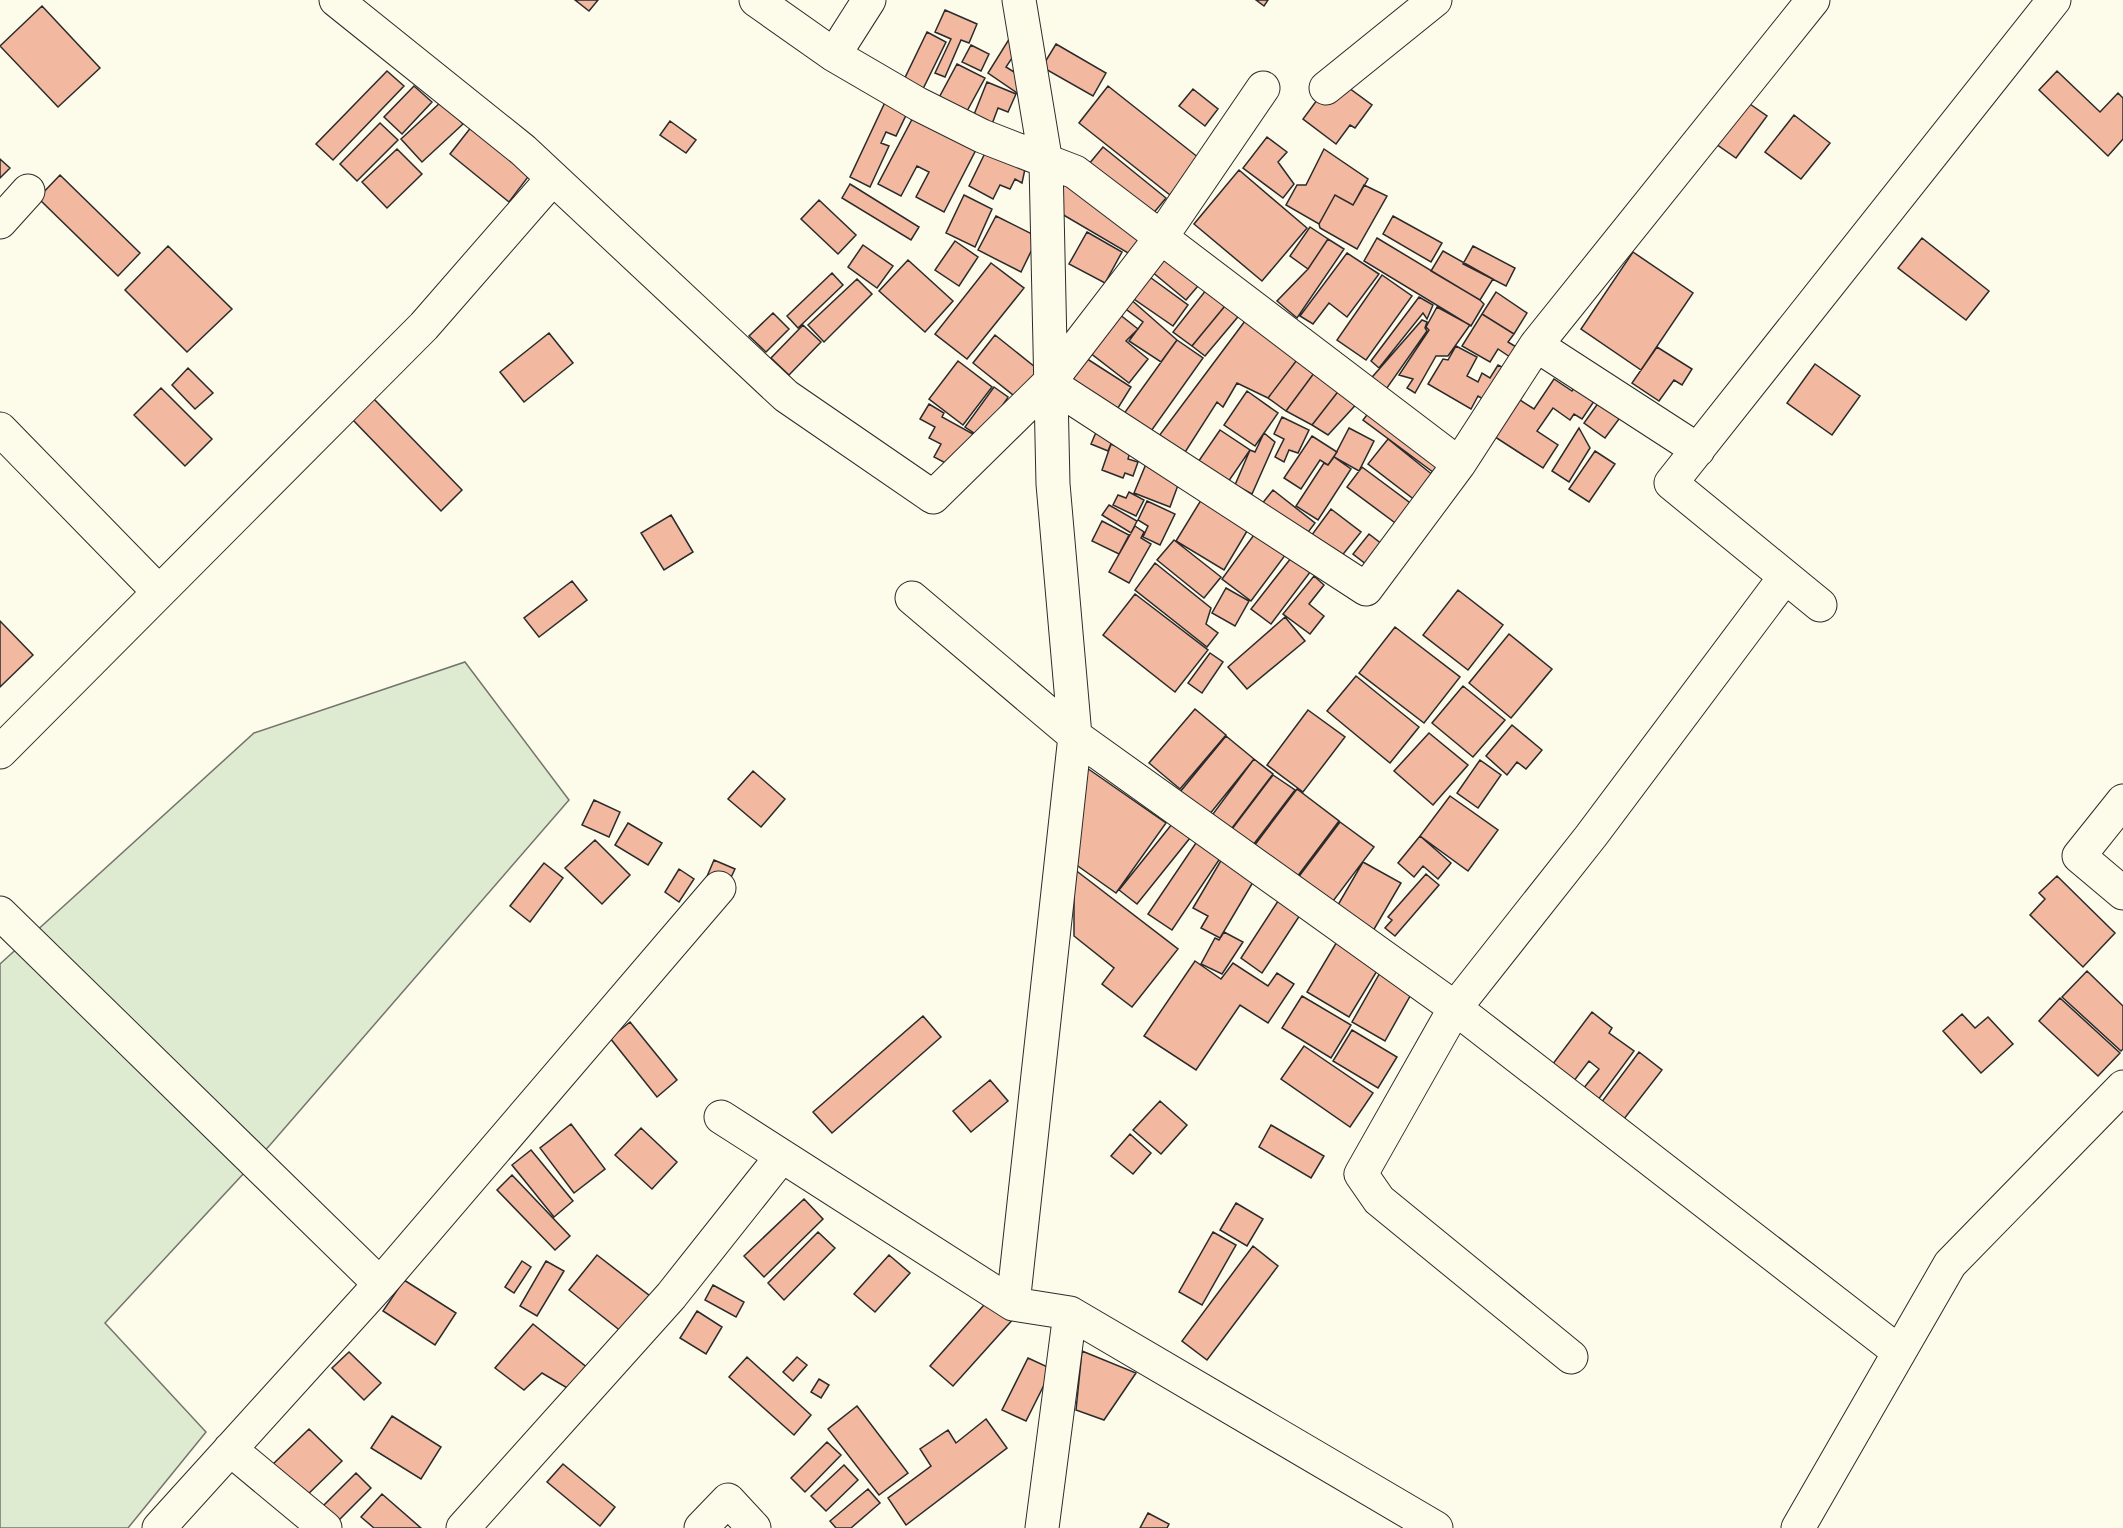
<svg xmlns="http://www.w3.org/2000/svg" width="2123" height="1528" font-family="Ubuntu,sans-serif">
	<rect width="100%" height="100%" fill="#fdfbea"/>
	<path fill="#deebd1" stroke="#74746e" stroke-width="1.5" d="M 465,662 L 569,800 L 270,1145 L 105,1323 L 206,1432 L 128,1528 L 0,1528 L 0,964 L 254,733 Z"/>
	<path fill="#f2b8a0" stroke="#2b2b2b" stroke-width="1.5" fill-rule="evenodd" d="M 575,0 L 598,0 L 589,11 Z
		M 1256,0 L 1268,0 L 1264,6 Z
		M 42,6 L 100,68 L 58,107 L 0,46 Z
		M 945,10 L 977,24 L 969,43 L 961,40 L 945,77 L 935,73 L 951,39 L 935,32 Z
		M 927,32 L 946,42 L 919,97 L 900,88 Z
		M 1011,36 L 1022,43 L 1006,67 L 1014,72 L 1017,69 L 1020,95 L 988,73 Z
		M 1056,44 L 1106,73 L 1093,96 L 1042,67 Z
		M 971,45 L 989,54 L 981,71 L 962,62 Z
		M 957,64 L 985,78 L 961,122 L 934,107 Z
		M 387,71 L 404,86 L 333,160 L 316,144 Z
		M 2057,71 L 2100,112 L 2118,93 L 2123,98 L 2123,139 L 2108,156 L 2039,90 Z
		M 1334,77 L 1372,105 L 1355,128 L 1350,125 L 1336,144 L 1303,119 Z
		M 987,82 L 1016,94 L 1008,112 L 998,108 L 988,135 L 969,127 Z
		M 414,86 L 432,102 L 402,134 L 384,117 Z
		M 1108,86 L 1199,158 L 1170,195 L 1079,123 Z
		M 1193,89 L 1218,109 L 1205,126 L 1179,106 Z
		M 887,98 L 909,109 L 896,136 L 886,132 L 881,143 L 889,146 L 870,187 L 850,177 Z
		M 442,101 L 463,124 L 422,162 L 401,139 Z
		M 1747,102 L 1767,116 L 1736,158 L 1716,144 Z
		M 918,108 L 981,140 L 944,212 L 916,197 L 929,172 L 917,166 L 901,196 L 878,184 Z
		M 1794,115 L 1830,143 L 1801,179 L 1765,152 Z
		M 670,121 L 696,140 L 686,153 L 660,135 Z
		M 380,123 L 398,140 L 357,181 L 340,164 Z
		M 472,126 L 531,173 L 509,202 L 450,154 Z
		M 1267,137 L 1287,152 L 1278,162 L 1294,184 L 1283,198 L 1243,168 Z
		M 1103,147 L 1166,198 L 1147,221 L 1084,170 Z
		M 397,149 L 422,174 L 387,208 L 362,182 Z
		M 987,149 L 1025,169 L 1022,183 L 1015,179 L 1010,189 L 1000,185 L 993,199 L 969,186 Z
		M 1324,149 L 1368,179 L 1353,205 L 1335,195 L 1319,224 L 1286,205 L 1297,185 L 1306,185 Z
		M 0,159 L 10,168 L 0,178 Z
		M 1055,168 L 1150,229 L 1135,257 L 1055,210 Z
		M 1239,170 L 1307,228 L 1262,281 L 1194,224 Z
		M 60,175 L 140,253 L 118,276 L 38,198 Z
		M 850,184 L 919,227 L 911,240 L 842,198 Z
		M 1364,185 L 1387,196 L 1357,249 L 1320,228 L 1319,224 L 1335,195 L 1353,205 Z
		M 964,195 L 992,209 L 975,247 L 946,233 Z
		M 819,200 L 856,235 L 838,254 L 801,219 Z
		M 996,216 L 1038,237 L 1021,272 L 978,250 Z
		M 1393,216 L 1442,243 L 1431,262 L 1383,234 Z
		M 1310,227 L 1328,239 L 1308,269 L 1290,256 Z
		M 1087,232 L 1122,252 L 1105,283 L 1069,264 Z
		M 1377,238 L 1480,300 L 1484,304 L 1471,326 L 1364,261 Z
		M 1922,238 L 1989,291 L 1966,320 L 1898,268 Z
		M 1328,239 L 1344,249 L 1297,318 L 1277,301 L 1308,269 Z
		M 955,241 L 978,257 L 959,286 L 935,270 Z
		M 863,245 L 893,266 L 877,288 L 848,267 Z
		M 168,246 L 232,309 L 187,352 L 125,290 Z
		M 1473,246 L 1515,268 L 1506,286 L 1463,264 Z
		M 1169,249 L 1204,279 L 1186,300 L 1151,271 Z
		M 1443,251 L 1493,279 L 1480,300 L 1431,271 Z
		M 1633,252 L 1693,293 L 1641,370 L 1581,329 Z
		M 1347,253 L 1379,274 L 1347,317 L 1329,303 L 1313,324 L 1300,316 Z
		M 908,260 L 953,301 L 925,332 L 879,291 Z
		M 991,263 L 1024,288 L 967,359 L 935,334 Z
		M 832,273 L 843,285 L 798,328 L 787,316 Z
		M 1147,275 L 1188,305 L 1173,326 L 1131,297 Z
		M 1382,275 L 1412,296 L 1366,360 L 1337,340 Z
		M 857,279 L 872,294 L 824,342 L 808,325 Z
		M 1210,285 L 1229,301 L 1192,346 L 1173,332 Z
		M 1496,292 L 1527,313 L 1514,334 L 1482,314 Z
		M 1128,297 L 1177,340 L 1161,362 L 1129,341 L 1143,322 L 1123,307 Z
		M 1419,297 L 1433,305 L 1427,319 L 1423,313 L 1379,368 L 1371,361 Z
		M 1229,301 L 1242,312 L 1205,356 L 1192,346 Z
		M 1437,307 L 1470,325 L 1448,356 L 1436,356 L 1415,393 L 1407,388 L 1413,379 L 1399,375 L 1429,330 L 1426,327 Z
		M 773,313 L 789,329 L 766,352 L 749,336 Z
		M 1119,314 L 1138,329 L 1126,341 L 1148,359 L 1129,383 L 1089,352 Z
		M 1482,314 L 1514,334 L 1508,342 L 1526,353 L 1513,359 L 1498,349 L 1490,362 L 1462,346 Z
		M 1422,320 L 1427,322 L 1425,328 L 1427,331 L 1382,395 L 1367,383 Z
		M 1245,321 L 1303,352 L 1268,398 L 1237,383 L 1223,407 L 1217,402 L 1182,457 L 1156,440 Z
		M 803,325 L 821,342 L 789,375 L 771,358 Z
		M 549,333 L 573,363 L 524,402 L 500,372 Z
		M 995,335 L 1045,375 L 1023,403 L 973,363 Z
		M 1177,340 L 1203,358 L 1149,434 L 1123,415 Z
		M 1456,346 L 1477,357 L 1467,376 L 1478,382 L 1482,373 L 1490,378 L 1498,365 L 1510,371 L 1492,404 L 1478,396 L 1471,409 L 1428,384 L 1443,359 L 1448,360 Z
		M 1657,347 L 1692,369 L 1682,385 L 1674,380 L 1659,401 L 1632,383 Z
		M 1303,352 L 1320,365 L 1286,411 L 1268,398 Z
		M 1078,353 L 1131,387 L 1113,416 L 1060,383 Z
		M 958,361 L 992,387 L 963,425 L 929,399 Z
		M 1815,364 L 1860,396 L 1832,435 L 1787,403 Z
		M 1320,365 L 1344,384 L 1312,425 L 1286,411 Z
		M 188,368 L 213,393 L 195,409 L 172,385 Z
		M 1580,377 L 1601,391 L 1582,419 L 1574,414 L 1570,420 L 1553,408 L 1537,431 L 1558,445 L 1543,468 L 1492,435 L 1517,398 L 1534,409 L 1554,379 L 1572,391 Z
		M 1344,384 L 1362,398 L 1328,435 L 1312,425 Z
		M 1611,385 L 1633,400 L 1605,438 L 1584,423 Z
		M 994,387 L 1008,397 L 1007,399 L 980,437 L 965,427 Z
		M 161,388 L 212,439 L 185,466 L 134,415 Z
		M 1247,391 L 1278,413 L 1255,446 L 1224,425 Z
		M 373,398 L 462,490 L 441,511 L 352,419 Z
		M 929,404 L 944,413 L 942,417 L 973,434 L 955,468 L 934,457 L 941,444 L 929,438 L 935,427 L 920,419 Z
		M 1373,407 L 1450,464 L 1441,478 L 1363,420 Z
		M 1282,417 L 1309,430 L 1298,453 L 1289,450 L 1284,462 L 1275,457 L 1284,439 L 1274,434 Z
		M 1100,423 L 1116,431 L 1108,451 L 1091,444 Z
		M 1349,428 L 1374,441 L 1359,471 L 1334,457 Z
		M 1579,428 L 1590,448 L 1569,482 L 1552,471 Z
		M 1220,430 L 1250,450 L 1226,485 L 1196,465 Z
		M 1264,433 L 1275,442 L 1252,494 L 1235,485 L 1250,450 L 1255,452 Z
		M 1312,436 L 1337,452 L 1328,465 L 1320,460 L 1301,489 L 1284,478 Z
		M 1388,439 L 1439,480 L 1420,504 L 1368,464 Z
		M 1111,444 L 1130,452 L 1128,459 L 1138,462 L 1133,476 L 1125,473 L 1123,478 L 1102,470 Z
		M 1595,451 L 1615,464 L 1589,502 L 1569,489 Z
		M 1334,457 L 1351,469 L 1318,520 L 1296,506 L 1324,463 L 1328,465 Z
		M 1146,464 L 1181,477 L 1170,507 L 1134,493 Z
		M 1362,467 L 1417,508 L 1402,528 L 1347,487 Z
		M 1273,490 L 1315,523 L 1300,543 L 1257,510 Z
		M 1129,492 L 1144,500 L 1136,516 L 1113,505 L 1118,495 L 1126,498 Z
		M 1206,492 L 1253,521 L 1224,570 L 1176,541 Z
		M 1147,501 L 1175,514 L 1160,545 L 1143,537 L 1148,526 L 1138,520 Z
		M 1109,505 L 1137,521 L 1131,533 L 1102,515 Z
		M 1331,509 L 1361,532 L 1340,558 L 1311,536 Z
		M 671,515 L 693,552 L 664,570 L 641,533 Z
		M 1102,521 L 1129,535 L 1119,554 L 1092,541 Z
		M 1135,526 L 1144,532 L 1141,538 L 1151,544 L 1129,583 L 1109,572 Z
		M 1256,532 L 1286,554 L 1251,601 L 1222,579 Z
		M 1369,534 L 1387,548 L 1371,568 L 1353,554 Z
		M 1174,540 L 1221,577 L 1204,598 L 1157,560 Z
		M 1295,553 L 1314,567 L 1271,624 L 1251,609 Z
		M 1155,563 L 1211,608 L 1206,624 L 1218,633 L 1207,647 L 1135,590 Z
		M 1314,576 L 1324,585 L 1309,604 L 1324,616 L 1310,634 L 1283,614 Z
		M 572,581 L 587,600 L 539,637 L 524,618 Z
		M 1226,588 L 1249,601 L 1235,626 L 1212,613 Z
		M 1458,590 L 1503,625 L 1468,670 L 1423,635 Z
		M 1135,594 L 1208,650 L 1175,692 L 1103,635 Z
		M 1285,617 L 1305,641 L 1247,689 L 1228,667 Z
		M 0,621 L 33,655 L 0,687 Z
		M 1395,627 L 1460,677 L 1424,723 L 1359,673 Z
		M 1509,634 L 1552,669 L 1511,718 L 1469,683 Z
		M 1210,653 L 1223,662 L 1202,693 L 1188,683 Z
		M 1356,676 L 1419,727 L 1390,763 L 1327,711 Z
		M 1463,686 L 1505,720 L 1473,757 L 1432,723 Z
		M 1195,709 L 1226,735 L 1180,789 L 1149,763 Z
		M 1308,710 L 1345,737 L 1303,792 L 1267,765 Z
		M 1512,725 L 1542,750 L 1526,769 L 1517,762 L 1507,775 L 1486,756 Z
		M 1429,733 L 1468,765 L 1433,805 L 1394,771 Z
		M 1226,736 L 1254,759 L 1209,815 L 1180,792 Z
		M 1254,759 L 1273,774 L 1229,832 L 1210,818 Z
		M 1480,760 L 1501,775 L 1478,808 L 1457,793 Z
		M 1084,766 L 1166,823 L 1116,893 L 1075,864 Z
		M 753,771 L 785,799 L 761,827 L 728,799 Z
		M 1273,775 L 1295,790 L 1250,849 L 1229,833 Z
		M 1297,789 L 1339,821 L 1294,881 L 1251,850 Z
		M 1450,796 L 1498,830 L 1468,871 L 1420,836 Z
		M 594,800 L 620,812 L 609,837 L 582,825 Z
		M 1180,814 L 1198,828 L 1137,904 L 1119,890 Z
		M 1340,822 L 1374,847 L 1327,909 L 1294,883 Z
		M 628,823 L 662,843 L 648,865 L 615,845 Z
		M 1202,834 L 1225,851 L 1172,930 L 1148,914 Z
		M 1420,836 L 1451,863 L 1438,879 L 1423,866 L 1414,877 L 1398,863 Z
		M 595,840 L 630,875 L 602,904 L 565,868 Z
		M 1226,852 L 1259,872 L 1220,938 L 1201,928 L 1208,916 L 1193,908 Z
		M 714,860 L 735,869 L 725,890 L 705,881 Z
		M 1363,862 L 1401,883 L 1373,931 L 1335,910 Z
		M 544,863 L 563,878 L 530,922 L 510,906 Z
		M 679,869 L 694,879 L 679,902 L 665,892 Z
		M 1074,869 L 1178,949 L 1132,1007 L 1102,984 L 1114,968 L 1074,936 Z
		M 1426,874 L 1439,885 L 1395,936 L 1385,928 L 1392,920 L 1388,917 Z
		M 2057,876 L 2115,933 L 2083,967 L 2030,915 L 2045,899 L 2039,893 Z
		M 1282,895 L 1304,909 L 1262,973 L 1241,958 Z
		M 1224,932 L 1243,942 L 1222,974 L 1201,964 L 1215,938 L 1219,940 Z
		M 1338,940 L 1380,966 L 1349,1017 L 1307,992 Z
		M 1195,961 L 1221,979 L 1233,963 L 1268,986 L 1277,973 L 1294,984 L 1268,1023 L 1240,1005 L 1196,1070 L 1144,1036 Z
		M 1381,971 L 1414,989 L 1385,1041 L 1352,1022 Z
		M 2087,971 L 2123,1006 L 2123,1049 L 2121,1051 L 2062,997 Z
		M 1302,996 L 1351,1025 L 1331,1058 L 1282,1028 Z
		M 2060,998 L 2120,1053 L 2098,1076 L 2039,1021 Z
		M 1592,1012 L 1612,1028 L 1609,1033 L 1634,1051 L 1592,1108 L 1546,1073 ZM 1589,1061 L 1599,1069 L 1583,1089 L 1573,1082 Z
		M 1962,1014 L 1975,1028 L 1988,1017 L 2013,1044 L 1981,1073 L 1943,1031 Z
		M 923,1016 L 941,1037 L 832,1133 L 813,1112 Z
		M 630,1022 L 677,1080 L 657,1097 L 610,1038 Z
		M 1352,1030 L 1397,1057 L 1378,1088 L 1333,1061 Z
		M 1304,1046 L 1373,1093 L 1350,1127 L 1281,1079 Z
		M 1639,1052 L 1662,1070 L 1617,1128 L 1595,1111 Z
		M 990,1080 L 1008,1101 L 971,1132 L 953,1111 Z
		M 1160,1101 L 1187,1125 L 1161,1154 L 1133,1130 Z
		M 571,1124 L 605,1169 L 574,1193 L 540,1148 Z
		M 1271,1125 L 1324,1156 L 1311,1178 L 1259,1147 Z
		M 641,1128 L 677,1162 L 652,1189 L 615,1155 Z
		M 1130,1134 L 1151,1153 L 1133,1174 L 1111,1156 Z
		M 531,1150 L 573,1201 L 554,1217 L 512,1165 Z
		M 512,1175 L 570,1236 L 555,1250 L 497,1190 Z
		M 804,1199 L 823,1219 L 764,1277 L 744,1256 Z
		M 1236,1203 L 1263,1219 L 1247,1246 L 1220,1230 Z
		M 818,1232 L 835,1248 L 784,1300 L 768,1283 Z
		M 1213,1232 L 1236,1245 L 1202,1305 L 1179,1292 Z
		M 1253,1246 L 1278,1266 L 1207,1360 L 1182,1341 Z
		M 597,1255 L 650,1296 L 622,1332 L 569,1290 Z
		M 889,1255 L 910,1273 L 875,1312 L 854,1294 Z
		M 522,1261 L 531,1267 L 514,1293 L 505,1287 Z
		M 546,1261 L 564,1271 L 537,1316 L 520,1306 Z
		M 404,1280 L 456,1313 L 435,1345 L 383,1311 Z
		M 713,1285 L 744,1302 L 736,1317 L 705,1300 Z
		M 991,1297 L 1015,1317 L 953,1386 L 930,1366 Z
		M 697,1311 L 722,1327 L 706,1354 L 680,1338 Z
		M 533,1324 L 589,1369 L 574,1392 L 542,1373 L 524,1390 L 495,1368 Z
		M 1082,1351 L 1136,1373 L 1104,1420 L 1076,1410 Z
		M 349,1352 L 381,1383 L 364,1400 L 332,1368 Z
		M 747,1357 L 811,1415 L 794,1435 L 729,1377 Z
		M 797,1357 L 807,1365 L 793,1381 L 783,1372 Z
		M 1028,1358 L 1052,1369 L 1026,1421 L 1002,1410 Z
		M 819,1379 L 829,1385 L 821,1398 L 811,1392 Z
		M 857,1406 L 908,1473 L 879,1495 L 828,1429 Z
		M 392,1416 L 441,1447 L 421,1479 L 371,1448 Z
		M 986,1419 L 1007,1448 L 906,1525 L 888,1498 L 931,1466 L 920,1449 L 948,1430 L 956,1443 Z
		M 309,1429 L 342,1461 L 301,1501 L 268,1469 Z
		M 827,1442 L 841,1455 L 805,1492 L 791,1478 Z
		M 563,1464 L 615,1507 L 600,1526 L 547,1482 Z
		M 844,1465 L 858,1480 L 826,1511 L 811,1496 Z
		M 356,1473 L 371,1488 L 331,1528 L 315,1514 Z
		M 868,1489 L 880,1503 L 851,1528 L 836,1528 L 830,1521 Z
		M 382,1494 L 421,1528 L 374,1528 L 361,1517 Z
		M 1148,1513 L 1169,1524 L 1167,1528 L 1140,1528 Z"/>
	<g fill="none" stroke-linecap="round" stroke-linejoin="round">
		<defs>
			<path id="minor" d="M 336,0 L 523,150 L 786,396 L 933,497 L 1049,383 L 1162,236 L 1263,88
				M 756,0 L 834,55 L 918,104 L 982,136 L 1075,172 L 1459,464
				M 834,55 L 869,0
				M 1326,88 L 1435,0
				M 0,222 L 28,191
				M 1536,345 L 1813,0
				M 1049,383 L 1366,589 L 1459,464 L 1536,345 L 1698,450
				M 0,429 L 159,592
				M 912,598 L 1075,736 L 1455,1008 L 1899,1352
				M 1820,605 L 1671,483 L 2054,0
				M 0,752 L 424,326 L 553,178
				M 2123,801 L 2079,856 L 2123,893
				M 0,913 L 380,1284
				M 721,1117 L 1013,1304 L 1070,1313 L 1436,1528
				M 1013,1304 L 1075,736 L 1053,484 L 1046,163 L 1019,0
				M 1571,1357 L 1379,1200 L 1361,1174 L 1455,1008 L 1591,836 L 1785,577
				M 230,1449 L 325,1528
				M 159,1528 L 380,1284 L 719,888
				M 463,1528 L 671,1296 L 782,1156
				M 701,1528 L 728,1500 L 754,1528
				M 1042,1528 L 1070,1313
				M 1798,1528 L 1950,1264 L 2123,1087"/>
		</defs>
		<use href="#minor" stroke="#2b2b2b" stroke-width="35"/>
		<use href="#minor" stroke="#fdfbea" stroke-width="33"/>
	</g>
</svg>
